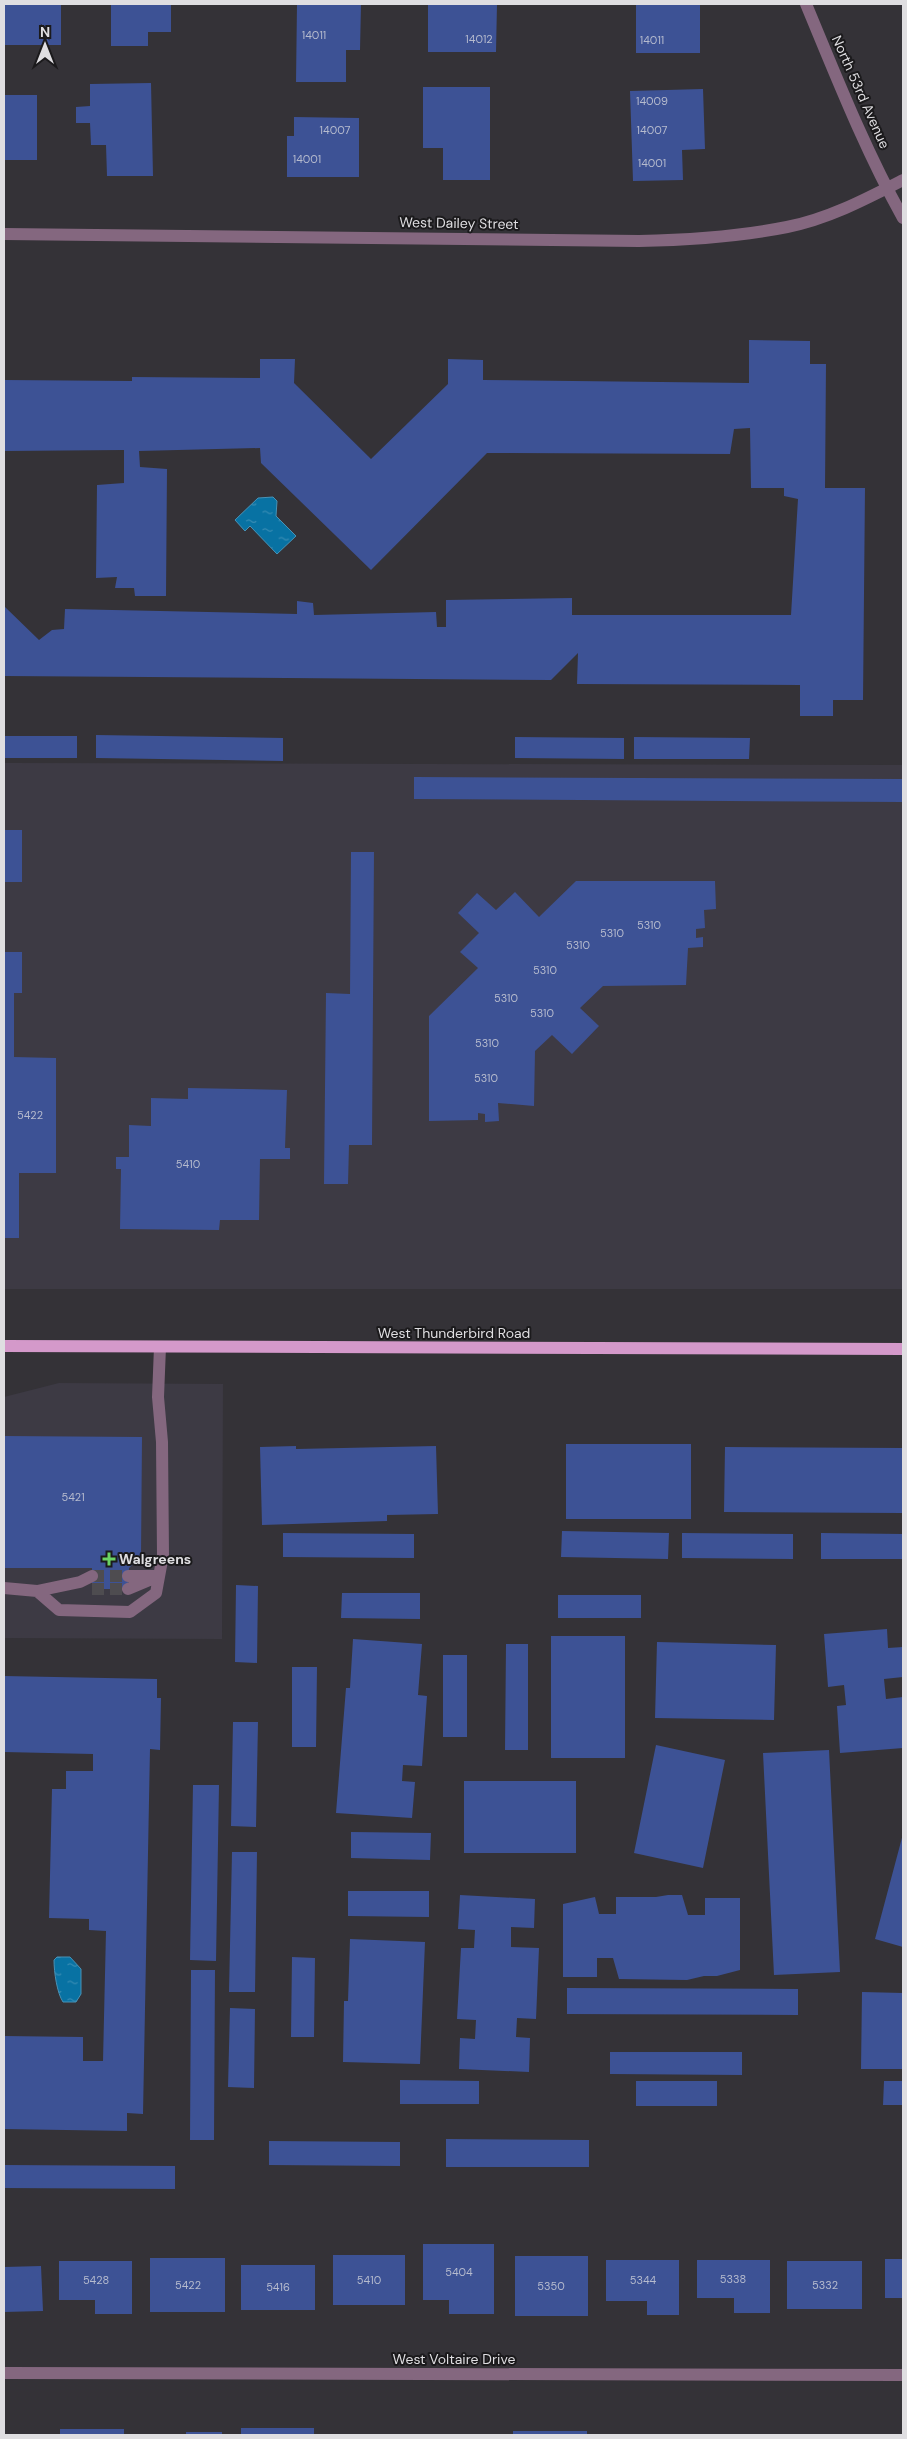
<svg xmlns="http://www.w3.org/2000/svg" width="907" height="2439" font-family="'DM Sans',sans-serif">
	<defs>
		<pattern id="water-ripples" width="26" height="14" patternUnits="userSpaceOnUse" patternTransform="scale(1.25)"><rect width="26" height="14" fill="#0872a3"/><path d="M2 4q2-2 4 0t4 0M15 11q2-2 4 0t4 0" fill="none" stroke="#378cb4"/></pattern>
	</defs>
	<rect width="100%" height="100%" fill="#343237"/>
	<path fill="#3d3a44" d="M 4,763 L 903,765 L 903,1289 L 4,1289 Z
		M 59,1383 L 223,1384 L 222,1639 L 4,1638 L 4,1397 Z"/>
	<path fill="url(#water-ripples)" stroke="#4892b6" d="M 273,497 L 277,501 L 276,516 L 296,536 L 277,554 L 250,526 L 245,531 L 235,520 L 258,498 Z
		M 57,1957 L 70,1957 L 81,1969 L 81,1994 L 76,2002 L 63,2002 C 57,1993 54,1972 54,1960 Z"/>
	<path fill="#3d5295" d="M 4,4 L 61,4 L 61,45 L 4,45 Z
		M 111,4 L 171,4 L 171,32 L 148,32 L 148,46 L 111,46 Z
		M 297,4 L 361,4 L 360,50 L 346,50 L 346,82 L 296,82 Z
		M 428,4 L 497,4 L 496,52 L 428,52 Z
		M 636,4 L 700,4 L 700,53 L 636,53 Z
		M 151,83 L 153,176 L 107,176 L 106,145 L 91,145 L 90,123 L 76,123 L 76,107 L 90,106 L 90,84 Z
		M 423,87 L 490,87 L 490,180 L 443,180 L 443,148 L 423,148 Z
		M 703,89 L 705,149 L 682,150 L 683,180 L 633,181 L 630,91 Z
		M 4,95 L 37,95 L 37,160 L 4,160 Z
		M 294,117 L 359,118 L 359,177 L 287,177 L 287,136 L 294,136 Z
		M 749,340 L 810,341 L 810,364 L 826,364 L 825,488 L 865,488 L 863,700 L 833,700 L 833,716 L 800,716 L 800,685 L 577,684 L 578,653 L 551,680 L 4,676 L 4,606 L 39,640 L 52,630 L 64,629 L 65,609 L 297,614 L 297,601 L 313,603 L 314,615 L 436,612 L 437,627 L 446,627 L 446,600 L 572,598 L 572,615 L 791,615 L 798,499 L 784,496 L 784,488 L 751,488 L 750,428 L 734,429 L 730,454 L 487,453 L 371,570 L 261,463 L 260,448 L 139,451 L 140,467 L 167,469 L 166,596 L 135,596 L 134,588 L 115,588 L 117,577 L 96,578 L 97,485 L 124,483 L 124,450 L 4,451 L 4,380 L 132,381 L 132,377 L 260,378 L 260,359 L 295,359 L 294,383 L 371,459 L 448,384 L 448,359 L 483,360 L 483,380 L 749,383 Z
		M 96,735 L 283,738 L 283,761 L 96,758 Z
		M 4,736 L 77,736 L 77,758 L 4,758 Z
		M 515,737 L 624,738 L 624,759 L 515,758 Z
		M 634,737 L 750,738 L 749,759 L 634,759 Z
		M 414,777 L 903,779 L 903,802 L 414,799 Z
		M 4,830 L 22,830 L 22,882 L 4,882 Z
		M 351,852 L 374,852 L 372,1145 L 349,1145 L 348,1184 L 324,1184 L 326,993 L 350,994 Z
		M 576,881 L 715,881 L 716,909 L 704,910 L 705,928 L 696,929 L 696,938 L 703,937 L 703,947 L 688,948 L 686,985 L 603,986 L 580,1008 L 599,1026 L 572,1054 L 552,1035 L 535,1051 L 534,1106 L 498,1103 L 499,1121 L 485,1122 L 485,1114 L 478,1113 L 478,1120 L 429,1121 L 429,1016 L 478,968 L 460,952 L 479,933 L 458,913 L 477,893 L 496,910 L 515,892 L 539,917 Z
		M 4,952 L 22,952 L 22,993 L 14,993 L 14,1057 L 56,1058 L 56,1173 L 19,1173 L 19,1238 L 4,1238 Z
		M 188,1088 L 287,1090 L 285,1148 L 290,1148 L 290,1159 L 260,1159 L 259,1220 L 220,1220 L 219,1230 L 120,1229 L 121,1169 L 116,1169 L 116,1157 L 129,1157 L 129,1125 L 151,1126 L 151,1098 L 188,1099 Z
		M 4,1436 L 142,1437 L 141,1557 L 129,1568 L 128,1589 L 92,1589 L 92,1568 L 4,1568 Z
		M 566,1444 L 691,1444 L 691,1519 L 566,1519 Z
		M 296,1446 L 296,1449 L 436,1446 L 438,1514 L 387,1515 L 387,1521 L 262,1525 L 260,1447 Z
		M 725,1447 L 903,1448 L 903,1513 L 724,1512 Z
		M 562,1531 L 669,1533 L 668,1559 L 561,1557 Z
		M 283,1533 L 414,1534 L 414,1558 L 283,1557 Z
		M 682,1533 L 793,1534 L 793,1559 L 682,1558 Z
		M 821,1533 L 903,1534 L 903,1559 L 821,1559 Z
		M 236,1585 L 258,1586 L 257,1663 L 235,1662 Z
		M 342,1593 L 420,1593 L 420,1619 L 341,1618 Z
		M 558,1595 L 641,1595 L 641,1618 L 558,1618 Z
		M 887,1629 L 888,1648 L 903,1647 L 903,1677 L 884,1679 L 886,1699 L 903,1697 L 903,1748 L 840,1753 L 837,1706 L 846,1705 L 844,1685 L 828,1687 L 824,1634 Z
		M 551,1636 L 625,1636 L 625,1758 L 551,1758 Z
		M 353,1639 L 422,1644 L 418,1695 L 427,1696 L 422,1766 L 403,1765 L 402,1781 L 415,1782 L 412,1818 L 336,1813 L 346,1688 L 350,1688 Z
		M 657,1642 L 776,1645 L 774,1720 L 655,1718 Z
		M 506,1644 L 528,1644 L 528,1750 L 505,1750 Z
		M 443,1655 L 467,1655 L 467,1737 L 443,1737 Z
		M 292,1667 L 317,1667 L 316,1747 L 292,1747 Z
		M 4,1676 L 157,1679 L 157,1698 L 161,1698 L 160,1750 L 150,1749 L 143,2114 L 127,2113 L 127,2131 L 4,2129 L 4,2036 L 83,2037 L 83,2061 L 103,2061 L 106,1931 L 89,1930 L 89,1919 L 49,1918 L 52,1789 L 66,1789 L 66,1771 L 93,1771 L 93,1754 L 4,1752 Z
		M 233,1722 L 258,1722 L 256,1827 L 231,1826 Z
		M 656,1745 L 725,1760 L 703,1868 L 634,1853 Z
		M 829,1750 L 840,1972 L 774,1975 L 763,1753 Z
		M 464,1781 L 576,1781 L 576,1853 L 464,1853 Z
		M 193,1785 L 219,1785 L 216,1961 L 190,1960 Z
		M 351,1832 L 431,1833 L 430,1860 L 351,1858 Z
		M 903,1834 L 903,1947 L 875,1939 Z
		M 232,1852 L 257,1852 L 255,1992 L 229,1992 Z
		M 348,1891 L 429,1891 L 429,1917 L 348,1916 Z
		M 460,1895 L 535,1899 L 534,1928 L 511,1927 L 511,1947 L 539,1948 L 536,2019 L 517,2018 L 516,2037 L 530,2038 L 529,2072 L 459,2069 L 460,2038 L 475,2039 L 476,2020 L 457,2019 L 461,1948 L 474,1948 L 475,1930 L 458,1929 Z
		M 668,1895 L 682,1895 L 688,1915 L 705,1915 L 705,1898 L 740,1898 L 740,1970 L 717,1976 L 704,1976 L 687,1980 L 619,1979 L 613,1958 L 597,1958 L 597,1977 L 563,1977 L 563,1904 L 595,1897 L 599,1914 L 616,1914 L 616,1897 L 656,1897 Z
		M 350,1939 L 425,1942 L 420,2064 L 343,2062 L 344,2001 L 348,2001 Z
		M 292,1957 L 315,1958 L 314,2037 L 291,2037 Z
		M 191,1970 L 215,1970 L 214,2140 L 190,2140 Z
		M 567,1988 L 798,1989 L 798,2015 L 567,2014 Z
		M 862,1992 L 903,1993 L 903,2069 L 861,2069 Z
		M 230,2008 L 255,2009 L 254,2088 L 228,2087 Z
		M 610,2052 L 742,2052 L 742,2075 L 610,2074 Z
		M 400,2080 L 479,2081 L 479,2104 L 400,2104 Z
		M 636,2081 L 717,2081 L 717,2106 L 636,2106 Z
		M 884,2081 L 903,2081 L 903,2105 L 883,2105 Z
		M 446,2139 L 589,2140 L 589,2167 L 446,2167 Z
		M 269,2141 L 400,2142 L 400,2166 L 269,2165 Z
		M 4,2165 L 175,2166 L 175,2189 L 4,2188 Z
		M 423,2244 L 494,2244 L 494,2314 L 449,2314 L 449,2300 L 423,2300 Z
		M 333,2255 L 405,2255 L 405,2305 L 333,2305 Z
		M 515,2256 L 588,2256 L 588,2316 L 515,2316 Z
		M 150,2258 L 225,2258 L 225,2312 L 150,2312 Z
		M 885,2259 L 903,2259 L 903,2298 L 885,2298 Z
		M 606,2260 L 679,2260 L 679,2315 L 647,2315 L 647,2301 L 606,2301 Z
		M 697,2260 L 770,2260 L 770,2313 L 734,2313 L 734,2298 L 697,2298 Z
		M 59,2261 L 132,2261 L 132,2314 L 95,2314 L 95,2300 L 59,2300 Z
		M 787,2261 L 862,2261 L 862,2309 L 787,2309 Z
		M 241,2265 L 315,2265 L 315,2310 L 241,2310 Z
		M 41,2266 L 43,2311 L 4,2312 L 4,2267 Z
		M 241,2428 L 314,2428 L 314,2435 L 241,2435 Z
		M 60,2429 L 124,2429 L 124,2435 L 60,2435 Z
		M 513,2431 L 587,2431 L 587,2435 L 513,2435 Z
		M 186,2432 L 222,2432 L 222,2435 L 186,2435 Z"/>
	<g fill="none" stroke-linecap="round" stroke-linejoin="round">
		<path stroke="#4e4c50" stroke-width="12" stroke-dasharray="12 6" stroke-linecap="butt" d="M 92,1576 L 128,1576
			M 92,1589 L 128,1589"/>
		<path stroke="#84677f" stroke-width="12" d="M 806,4 C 836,76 865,150 903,218
			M 4,234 L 639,241 C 689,240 737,237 787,227 C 828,219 866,199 903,180
			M 128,1576 L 154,1576
			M 4,1588 L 37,1591 L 59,1610 L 130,1612 L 156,1593 L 163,1555 L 162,1442 L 158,1397 L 160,1347
			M 128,1589 L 159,1576
			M 37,1591 L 80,1582 L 92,1576
			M 4,2373 L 903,2375"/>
		<path stroke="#d499ca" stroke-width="12" d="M 4,1346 L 903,1349"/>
	</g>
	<path fill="#6bd363" stroke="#1b1a1c" stroke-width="2" d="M106.5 1551.5h5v5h5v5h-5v5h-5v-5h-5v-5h5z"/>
	<g text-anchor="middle" stroke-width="4" stroke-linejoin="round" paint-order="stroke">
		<g font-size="11" fill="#b6bbce">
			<text x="314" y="39">14011</text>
			<text x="479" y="43">14012</text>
			<text x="652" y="44">14011</text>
			<text x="652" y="105">14009</text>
			<text x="335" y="134">14007</text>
			<text x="652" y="134">14007</text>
			<text x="307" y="163">14001</text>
			<text x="652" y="167">14001</text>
			<text x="649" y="929">5310</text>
			<text x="612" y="937">5310</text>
			<text x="578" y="949">5310</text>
			<text x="545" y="974">5310</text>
			<text x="506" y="1002">5310</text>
			<text x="542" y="1017">5310</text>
			<text x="487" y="1047">5310</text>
			<text x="486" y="1082">5310</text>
			<text x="30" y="1119">5422</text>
			<text x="188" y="1168">5410</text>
			<text x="73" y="1501">5421</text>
			<text x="459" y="2276">5404</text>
			<text x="733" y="2283">5338</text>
			<text x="96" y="2284">5428</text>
			<text x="369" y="2284">5410</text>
			<text x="643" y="2284">5344</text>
			<text x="188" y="2289">5422</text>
			<text x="825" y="2289">5332</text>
			<text x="551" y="2290">5350</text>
			<text x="278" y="2291">5416</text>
		</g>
		<g font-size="14" fill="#dfdee1" stroke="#1b1a1c">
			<text transform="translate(861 92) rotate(66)" y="5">North 53rd Avenue</text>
			<text transform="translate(459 223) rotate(1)" y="5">West Dailey Street</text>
			<text x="454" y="1338">West Thunderbird Road</text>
			<text x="454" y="2364">West Voltaire Drive</text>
		</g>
		<g font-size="14" font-weight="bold" fill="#dfdee1" stroke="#1b1a1c" text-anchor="start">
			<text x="119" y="1564">Walgreens</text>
		</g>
	</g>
	<rect width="907" height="2439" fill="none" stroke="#dfdee1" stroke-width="10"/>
	<g transform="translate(45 45)" stroke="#1b1a1c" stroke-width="4" paint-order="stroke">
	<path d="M0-4L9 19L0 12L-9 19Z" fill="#dfdee1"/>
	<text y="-8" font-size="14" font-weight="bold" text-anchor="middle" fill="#dfdee1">N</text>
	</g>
</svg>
